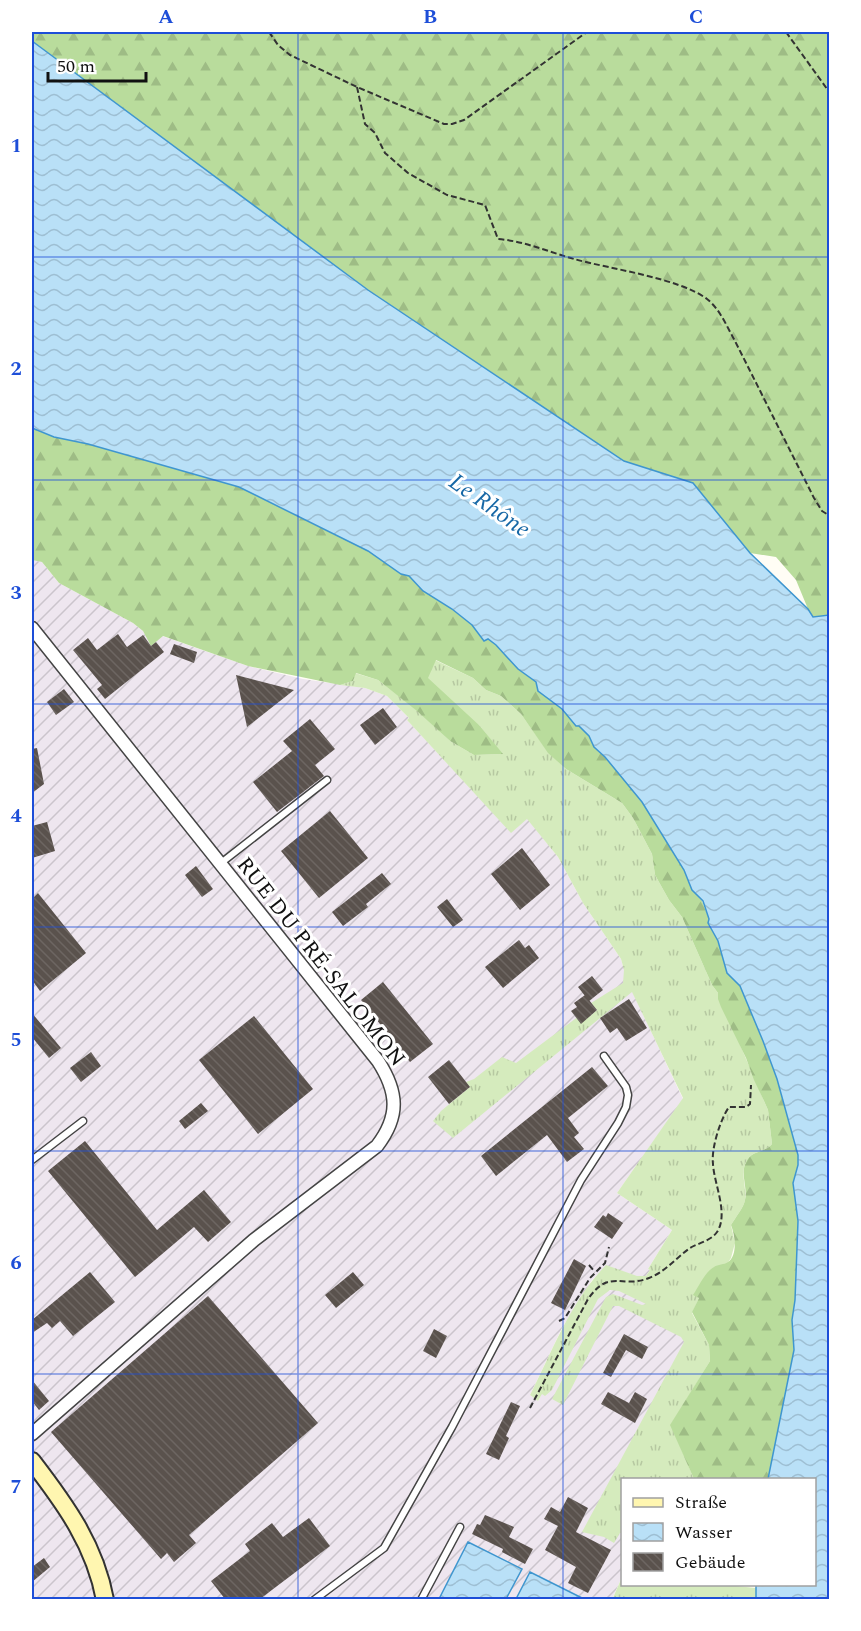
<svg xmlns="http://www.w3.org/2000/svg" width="861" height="1631" font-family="Spectral,serif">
	<defs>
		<pattern id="industrial-furrows" width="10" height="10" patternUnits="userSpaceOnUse" patternTransform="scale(1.5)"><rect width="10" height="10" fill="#eee6ef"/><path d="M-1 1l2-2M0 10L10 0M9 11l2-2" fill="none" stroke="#cbc4cc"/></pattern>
		<pattern id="grass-tufts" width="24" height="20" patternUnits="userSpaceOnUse" patternTransform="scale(1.5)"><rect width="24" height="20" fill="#d5ebbd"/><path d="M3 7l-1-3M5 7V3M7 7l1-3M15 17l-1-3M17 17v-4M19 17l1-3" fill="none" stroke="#b6c8a1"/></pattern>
		<pattern id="forest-firs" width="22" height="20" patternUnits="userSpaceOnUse" patternTransform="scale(1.5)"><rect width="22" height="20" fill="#b9dc9c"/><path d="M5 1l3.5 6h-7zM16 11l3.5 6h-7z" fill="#9ebc85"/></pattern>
		<pattern id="water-waves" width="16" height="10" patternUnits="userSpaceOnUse" patternTransform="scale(1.5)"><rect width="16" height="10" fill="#b9e0f7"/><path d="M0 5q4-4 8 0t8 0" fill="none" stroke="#9ebfd3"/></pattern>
		<pattern id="building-back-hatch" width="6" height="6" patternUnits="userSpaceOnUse" patternTransform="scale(1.5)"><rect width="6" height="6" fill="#5a524d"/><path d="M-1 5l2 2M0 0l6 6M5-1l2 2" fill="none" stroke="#6d6662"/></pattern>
	</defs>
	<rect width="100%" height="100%" fill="#fffdf5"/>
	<path fill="url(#industrial-furrows)" d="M 32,560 L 42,562 L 59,583 L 133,623 L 143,631 L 151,645 L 162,636 L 248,666 L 303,679 L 365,688 L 387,696 L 409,718 L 407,720 L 511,832 L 527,818 L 558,857 L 583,903 L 621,959 L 624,970 L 624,983 L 613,991 L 603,1014 L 632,991 L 683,1099 L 617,1193 L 672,1230 L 648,1269 L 650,1270 L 646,1276 L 637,1277 L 606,1266 L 592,1280 L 562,1328 L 530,1395 L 538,1401 L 598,1293 L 626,1287 L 691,1330 L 622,1480 L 617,1533 L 622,1533 L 622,1577 L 612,1599 L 32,1600 Z"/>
	<path fill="url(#grass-tufts)" d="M 435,660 L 473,678 L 486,690 L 501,696 L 521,714 L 548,752 L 566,769 L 622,803 L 633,818 L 652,854 L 655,875 L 669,900 L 682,917 L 712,985 L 718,993 L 764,1101 L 768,1110 L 772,1144 C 765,1153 751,1150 746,1162 C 740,1174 747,1188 745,1200 C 744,1207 735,1218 731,1225 L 735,1243 L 731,1258 L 727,1264 L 713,1268 L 694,1294 L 699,1298 L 692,1313 L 709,1345 L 710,1361 L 671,1425 L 694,1479 L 622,1480 L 622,1533 L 620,1533 L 614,1543 L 604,1537 L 582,1532 L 684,1342 L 681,1337 L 619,1306 L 613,1306 L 563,1405 L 552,1399 L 606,1297 L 613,1294 L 642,1305 L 646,1304 L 619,1291 L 610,1290 L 598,1299 L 552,1390 L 545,1396 L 542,1394 L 538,1401 L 530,1395 C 553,1350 570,1302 606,1265 L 637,1276 L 646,1276 L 650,1270 L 648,1269 L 672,1230 L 617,1193 L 683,1098 L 632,992 L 453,1138 L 433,1121 L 441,1111 L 470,1087 L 466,1082 L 474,1079 L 502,1057 L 516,1063 L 583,1013 L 589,1017 L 597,1010 L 591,1003 L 623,983 L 624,970 L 621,959 L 583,903 L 558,857 L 527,819 L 511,833 L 407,720 L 409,718 L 387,696 L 365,688 L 340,685 L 353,681 L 355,673 L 378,680 L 418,711 L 450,741 L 474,755 L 502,754 L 480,726 L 406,674 Z
		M 622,1577 L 622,1584 L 716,1584 L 756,1588 L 756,1599 L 612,1600 Z"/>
	<path fill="url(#forest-firs)" d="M 32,32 L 829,32 L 829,615 L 813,617 L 808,609 L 796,580 L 776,557 L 750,553 L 693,483 L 624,461 L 368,290 L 32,41 Z
		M 32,428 L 54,437 L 88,444 L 239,487 L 368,551 L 401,574 L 409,576 L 423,591 L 452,609 L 472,625 L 484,641 L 488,639 L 496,645 L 518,669 L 536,682 L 543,695 C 556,700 568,715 576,725 L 579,726 L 589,736 L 594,747 L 605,757 L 642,802 L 684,870 L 692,890 L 702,901 L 709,919 L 708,923 L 718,941 L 727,973 L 740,986 L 763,1041 L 777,1079 L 798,1155 L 798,1165 L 793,1183 L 798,1221 L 795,1300 L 792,1320 L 794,1350 L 768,1479 L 694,1479 L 670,1425 L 710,1361 L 709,1345 L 692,1312 L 699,1298 L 693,1295 C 699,1286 705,1272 714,1267 C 718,1264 724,1265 728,1262 C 738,1255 735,1235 731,1225 C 735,1218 744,1207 745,1200 C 748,1188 740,1174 746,1162 C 751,1150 765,1153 772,1144 L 768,1110 L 764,1101 L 754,1080 L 746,1058 L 721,1007 L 718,999 L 718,993 L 712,985 L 682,917 L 669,900 L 655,875 L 652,854 L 633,818 L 622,803 L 566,769 L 548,753 L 521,714 L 501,696 L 486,690 L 473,678 L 436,660 L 428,678 L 480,726 L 503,754 L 474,755 L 450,741 L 417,711 L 378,680 L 356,673 L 353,681 L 340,685 L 248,666 L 163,636 L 151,646 L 143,631 L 133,623 L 59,583 L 42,562 L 32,560 Z"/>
	<path fill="url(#water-waves)" stroke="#3f96cf" stroke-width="1.5" d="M 32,41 L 368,290 L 624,461 L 693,483 L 750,553 L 808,609 L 813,617 L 829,615 L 829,1599 L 756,1599 L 756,1585 L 814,1584 L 814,1480 L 768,1479 L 794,1350 L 792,1320 L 795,1300 L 798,1221 L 793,1183 L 798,1165 L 798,1155 L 777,1079 L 763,1041 L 740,986 L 727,973 L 718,941 L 708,923 L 709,919 L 703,901 L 692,890 L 684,870 L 642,802 L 605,757 L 594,747 L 589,736 L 579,726 L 576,726 L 562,709 L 538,691 L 536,682 L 518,669 L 496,645 L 488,639 L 484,641 L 472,625 L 452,609 L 423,591 L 409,576 L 401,574 L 368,551 L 239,487 L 88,444 L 54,437 L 32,428 Z
		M 468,1542 L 522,1569 L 506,1599 L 439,1599 Z
		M 530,1572 L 584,1599 L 516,1599 Z"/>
	<path fill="url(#building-back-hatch)" d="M 118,634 L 127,647 L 143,635 L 151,646 L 156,642 L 164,652 L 105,699 L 97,689 L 102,685 L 73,650 L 88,638 L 97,650 Z
		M 174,644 L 197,652 L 194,663 L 170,654 Z
		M 236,675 L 294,690 L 247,727 Z
		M 64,689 L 74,702 L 56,715 L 47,702 Z
		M 383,708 L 397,727 L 375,745 L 360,725 Z
		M 310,719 L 335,749 L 315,765 L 324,776 L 277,812 L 253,782 L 292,751 L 283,741 Z
		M 37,748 L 44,784 L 32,793 L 32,749 Z
		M 330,811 L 368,858 L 319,898 L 281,851 Z
		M 47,822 L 55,851 L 32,858 L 32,826 Z
		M 522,848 L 550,885 L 520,910 L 491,874 Z
		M 196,866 L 213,889 L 202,897 L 185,875 Z
		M 382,873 L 391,884 L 366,904 L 368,907 L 343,926 L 332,912 Z
		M 38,893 L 86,953 L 40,991 L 32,980 L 32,899 Z
		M 447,899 L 463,920 L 453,927 L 437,907 Z
		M 519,940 L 525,948 L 529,945 L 539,958 L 503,988 L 485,967 Z
		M 592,976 L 603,990 L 589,1001 L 578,987 Z
		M 383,982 L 433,1044 L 410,1062 L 361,1000 Z
		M 585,995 L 597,1010 L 581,1024 L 571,1011 L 577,1007 L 574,1003 Z
		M 629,999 L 647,1028 L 626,1041 L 617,1028 L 610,1033 L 600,1018 Z
		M 32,1013 L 61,1048 L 49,1058 L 32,1037 Z
		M 254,1016 L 313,1089 L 258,1134 L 199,1060 Z
		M 91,1052 L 101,1066 L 81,1082 L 70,1068 Z
		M 449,1060 L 470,1087 L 449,1104 L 428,1077 Z
		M 592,1067 L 608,1086 L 568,1118 L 579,1133 L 574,1137 L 584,1149 L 567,1162 L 547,1135 L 496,1176 L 481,1156 Z
		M 201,1103 L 208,1111 L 185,1129 L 179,1121 Z
		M 85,1141 L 157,1230 L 204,1190 L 231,1222 L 208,1242 L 194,1227 L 135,1277 L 48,1171 Z
		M 608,1213 L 623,1223 L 612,1239 L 594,1227 L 603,1215 L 606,1217 Z
		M 574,1259 L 586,1266 L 565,1310 L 551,1303 Z
		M 90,1272 L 115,1302 L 73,1336 L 60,1321 L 52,1328 L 47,1323 L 32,1333 L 32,1320 Z
		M 353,1272 L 364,1285 L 336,1308 L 325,1295 Z
		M 208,1296 L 318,1423 L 189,1535 L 196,1543 L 174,1562 L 167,1553 L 161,1559 L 51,1432 Z
		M 434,1329 L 447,1336 L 436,1358 L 423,1351 Z
		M 624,1334 L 648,1347 L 642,1359 L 626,1350 L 611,1377 L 603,1373 Z
		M 32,1380 L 49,1401 L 39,1410 L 32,1401 Z
		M 608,1392 L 629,1403 L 635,1392 L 647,1399 L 635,1423 L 601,1404 Z
		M 511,1402 L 520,1406 L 506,1436 L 509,1438 L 499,1460 L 486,1454 Z
		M 568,1497 L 588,1508 L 576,1532 L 611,1550 L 588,1593 L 568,1583 L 576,1567 L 545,1550 L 558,1526 L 544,1519 L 551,1507 L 560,1512 Z
		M 485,1515 L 514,1527 L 509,1537 L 533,1549 L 525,1564 L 502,1552 L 503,1549 L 472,1534 L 477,1524 L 480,1525 Z
		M 309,1518 L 330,1546 L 260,1599 L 225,1599 L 211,1581 L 250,1551 L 245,1544 L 272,1523 L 283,1537 Z
		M 44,1558 L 50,1567 L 32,1582 L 32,1567 Z"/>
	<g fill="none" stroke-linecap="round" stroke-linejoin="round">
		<defs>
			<path id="service" d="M 221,863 L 327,780
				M 32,1160 L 83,1121
				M 314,1600 L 384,1548 L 452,1427 L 581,1180 L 618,1123 L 626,1107 L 628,1095 L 626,1087 L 604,1056
				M 421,1600 L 460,1527"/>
			<path id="minor" d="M 32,628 L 378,1061 C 398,1092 400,1116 377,1146 L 254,1240 L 32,1434"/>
			<path id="secondary" d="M 32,1461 C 65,1504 95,1545 105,1600"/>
		</defs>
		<use href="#service" stroke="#444" stroke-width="9"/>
		<use href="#minor" stroke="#444" stroke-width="15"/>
		<use href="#secondary" stroke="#333" stroke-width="20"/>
		<path stroke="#333" stroke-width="2" stroke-dasharray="6 3" stroke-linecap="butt" d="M 269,32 L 278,45 L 290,55 L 357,87 L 444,124 L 452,124 L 464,120 L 587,32
			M 786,32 L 830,93
			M 357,87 L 365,124 L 375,133 L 385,153 L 408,173 L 447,195 L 485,205 L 498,239 C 524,241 549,252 574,259 C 610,269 679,278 707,299 C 720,309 727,327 735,341 L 814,498 L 822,511 L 830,516
			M 589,1265 L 595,1272
			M 559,1321 L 565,1318 L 590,1278 L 605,1263 L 609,1247
			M 530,1408 L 588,1299 C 610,1268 621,1289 649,1278 C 665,1272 676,1258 690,1248 C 698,1243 711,1241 717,1232 C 729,1214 714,1184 713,1164 C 711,1149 720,1120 729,1107 L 746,1107 L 750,1104 L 751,1085"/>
		<use href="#service" stroke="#fff" stroke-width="6"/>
		<use href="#minor" stroke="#fff" stroke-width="12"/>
		<use href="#secondary" stroke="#fff6b0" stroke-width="16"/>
	</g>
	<path fill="none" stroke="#1d4ed8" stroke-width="1.5" stroke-opacity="0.55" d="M 298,32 L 298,1600M 563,32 L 563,1600M 32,257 L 830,257M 32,480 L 830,480M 32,704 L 830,704M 32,927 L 830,927M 32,1151 L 830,1151M 32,1374 L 830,1374"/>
	<g text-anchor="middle" stroke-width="6" stroke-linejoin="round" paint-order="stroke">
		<g font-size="22" fill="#111" stroke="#fff">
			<text transform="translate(322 961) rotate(52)" y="8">RUE DU PRÉ-SALOMON</text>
		</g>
		<g font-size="24" font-style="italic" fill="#1768a6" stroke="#fff">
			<text transform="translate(490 505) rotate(35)" y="8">Le Rhône</text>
		</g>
	</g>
	<rect width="861" height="1631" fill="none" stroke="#ffffff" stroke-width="66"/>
	<rect x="621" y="1478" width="195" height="108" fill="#ffffff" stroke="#a0a0a0" stroke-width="1.5"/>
	<rect x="633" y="1498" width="30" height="9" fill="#fff6b0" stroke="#a0a0a0" stroke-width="1.5"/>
	<text x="675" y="1508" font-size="18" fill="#111111">Straße</text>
	<rect x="633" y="1523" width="30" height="18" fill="url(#water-waves)" stroke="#a0a0a0" stroke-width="1.5"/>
	<text x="675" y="1538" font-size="18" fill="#111111">Wasser</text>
	<rect x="633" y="1553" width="30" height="18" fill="url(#building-back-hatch)" stroke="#a0a0a0" stroke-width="1.5"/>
	<text x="675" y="1568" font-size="18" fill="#111111">Gebäude</text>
	<path d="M48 72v9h98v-9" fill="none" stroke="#111111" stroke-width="3"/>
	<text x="57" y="72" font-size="18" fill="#111111" stroke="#ffffff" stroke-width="4.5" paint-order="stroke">50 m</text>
	<rect x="33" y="33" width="795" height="1565" fill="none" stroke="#1d4ed8" stroke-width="2"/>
	<g font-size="20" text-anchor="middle" font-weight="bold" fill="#1d4ed8">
		<text x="166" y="23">A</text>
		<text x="430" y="23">B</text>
		<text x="696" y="23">C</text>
		<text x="16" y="152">1</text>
		<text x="16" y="375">2</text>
		<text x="16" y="599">3</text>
		<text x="16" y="822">4</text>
		<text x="16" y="1046">5</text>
		<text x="16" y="1269">6</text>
		<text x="16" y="1493">7</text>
	</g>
</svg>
